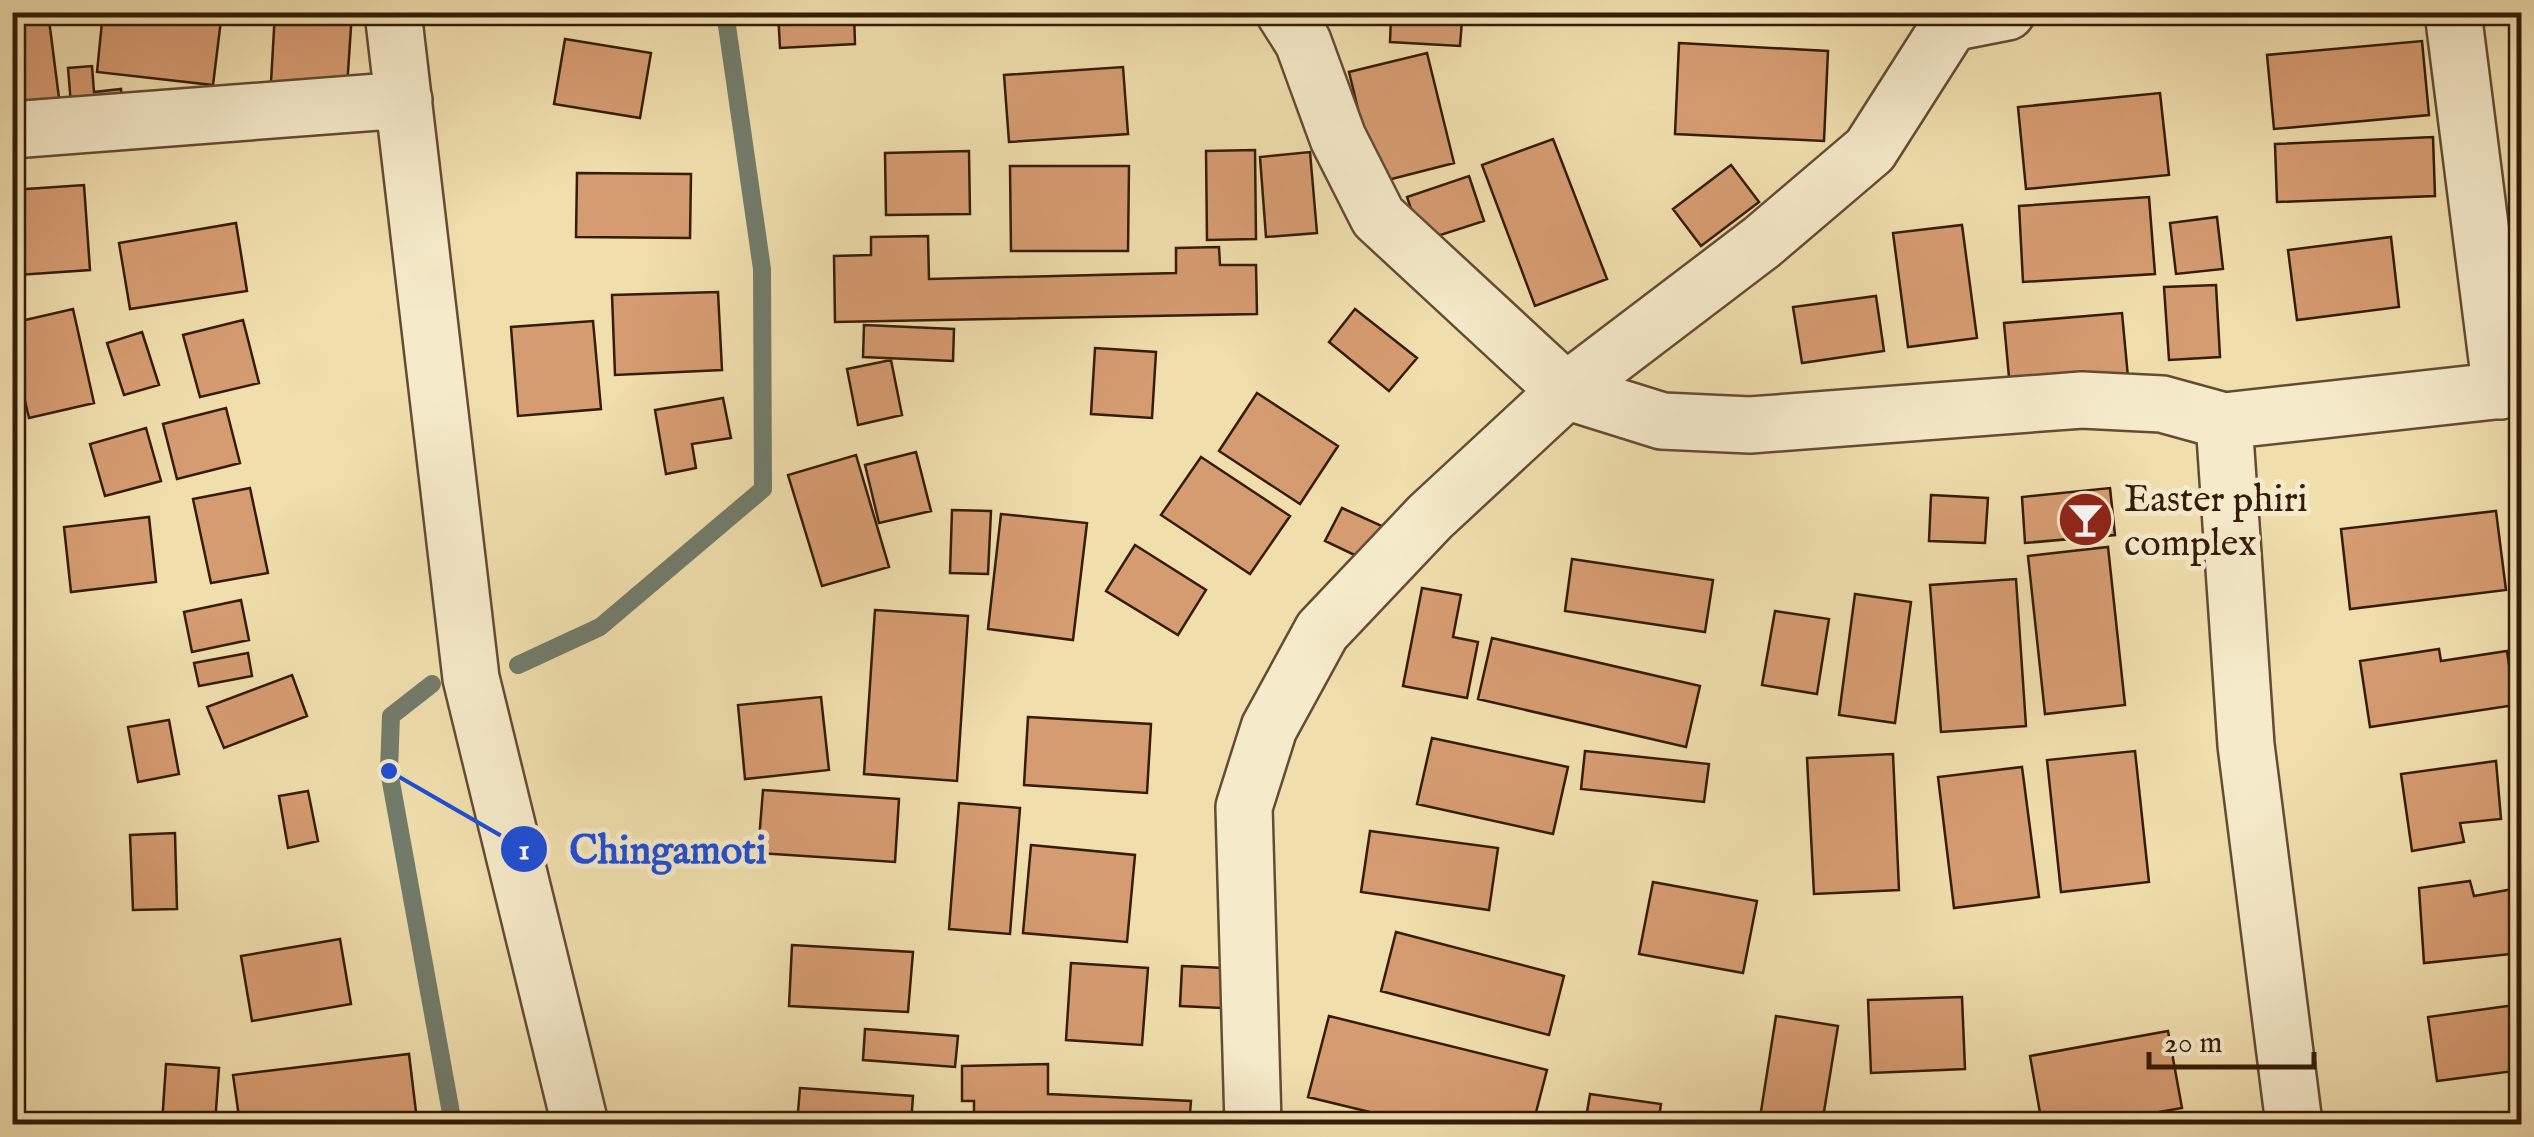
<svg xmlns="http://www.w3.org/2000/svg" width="2534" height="1137" font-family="'IM FELL English',serif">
	<rect width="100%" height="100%" fill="#f0dead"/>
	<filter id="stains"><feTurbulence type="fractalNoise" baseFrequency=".002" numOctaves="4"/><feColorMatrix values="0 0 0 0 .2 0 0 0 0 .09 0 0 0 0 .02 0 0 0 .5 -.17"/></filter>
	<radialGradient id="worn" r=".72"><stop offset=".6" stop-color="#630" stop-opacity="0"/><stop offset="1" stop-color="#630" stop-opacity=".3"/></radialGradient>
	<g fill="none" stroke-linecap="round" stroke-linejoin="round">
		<path stroke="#727c6b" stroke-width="18" d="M 518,665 L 600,627 L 763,489 L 762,269 L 725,12
			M 432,684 L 391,716 L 389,771 L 453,1124"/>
	</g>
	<path fill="#d69c71" stroke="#351c09" stroke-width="2.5" d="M 12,12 L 48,12 L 59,98 L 12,104 Z
		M 103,12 L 222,12 L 213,85 L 97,72 Z
		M 275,12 L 352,12 L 347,87 L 271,82 Z
		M 778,12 L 854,12 L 855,44 L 780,48 Z
		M 874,12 L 925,12 L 922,24 Z
		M 1391,17 L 1462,20 L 1460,46 L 1390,42 Z
		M 565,39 L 651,53 L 640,118 L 554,104 Z
		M 2422,41 L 2429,115 L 2274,129 L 2267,55 Z
		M 1679,43 L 1828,51 L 1824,141 L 1675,134 Z
		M 1427,53 L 1454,163 L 1376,183 L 1349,72 Z
		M 92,66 L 94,92 L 121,89 L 123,113 L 72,117 L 68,68 Z
		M 1123,67 L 1128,134 L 1009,142 L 1004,75 Z
		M 2160,93 L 2169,175 L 2026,189 L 2018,107 Z
		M 2516,114 L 2522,114 L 2522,172 L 2517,172 Z
		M 2433,137 L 2435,196 L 2277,202 L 2275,144 Z
		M 1553,139 L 1607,279 L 1535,306 L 1482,165 Z
		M 1255,150 L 1256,239 L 1207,240 L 1206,151 Z
		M 969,151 L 970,214 L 886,215 L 885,153 Z
		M 1310,152 L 1317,233 L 1266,237 L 1260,157 Z
		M 1731,165 L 1759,202 L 1701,246 L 1673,209 Z
		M 1010,166 L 1129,166 L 1128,251 L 1011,251 Z
		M 577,173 L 691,174 L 690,238 L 576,237 Z
		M 1469,176 L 1484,221 L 1422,241 L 1407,197 Z
		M 84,185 L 90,270 L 18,275 L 12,190 Z
		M 2149,197 L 2155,274 L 2023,282 L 2019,206 Z
		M 2217,217 L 2223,269 L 2176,274 L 2170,223 Z
		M 236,223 L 247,291 L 130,309 L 119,243 Z
		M 1962,225 L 1977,338 L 1908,347 L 1893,233 Z
		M 928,236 L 929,279 L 1176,273 L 1176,248 L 1219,247 L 1220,265 L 1256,265 L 1257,314 L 835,322 L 834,256 L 871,255 L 871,237 Z
		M 2391,237 L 2399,307 L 2297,320 L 2288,250 Z
		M 2216,285 L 2220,357 L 2169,360 L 2164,287 Z
		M 718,292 L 722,370 L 615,375 L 612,295 Z
		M 1876,296 L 1884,351 L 1802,363 L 1793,307 Z
		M 73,309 L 94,403 L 29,418 L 12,345 L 12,323 Z
		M 1355,309 L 1417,358 L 1389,391 L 1329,342 Z
		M 2122,313 L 2128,377 L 2010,388 L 2004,323 Z
		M 243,320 L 259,383 L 200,397 L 183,335 Z
		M 593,321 L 601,409 L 518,416 L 511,327 Z
		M 864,325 L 954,329 L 953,361 L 863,357 Z
		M 142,332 L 159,385 L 124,395 L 107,343 Z
		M 1095,348 L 1156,352 L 1152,418 L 1091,414 Z
		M 891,360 L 902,415 L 858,425 L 847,369 Z
		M 1257,393 L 1338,446 L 1300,504 L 1219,451 Z
		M 723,398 L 731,438 L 692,444 L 696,468 L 666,474 L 655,410 Z
		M 226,408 L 240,463 L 177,479 L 163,424 Z
		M 146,428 L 161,481 L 105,496 L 90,444 Z
		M 916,452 L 931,511 L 879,523 L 865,465 Z
		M 856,455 L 889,567 L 822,586 L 788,475 Z
		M 1201,457 L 1290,516 L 1250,574 L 1161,515 Z
		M 250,488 L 268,573 L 211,583 L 193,499 Z
		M 2110,488 L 2115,535 L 2025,543 L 2022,497 Z
		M 1931,495 L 1988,498 L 1985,543 L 1929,541 Z
		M 1342,508 L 1382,526 L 1365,560 L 1325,541 Z
		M 952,510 L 991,511 L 988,574 L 950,573 Z
		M 2496,511 L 2506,590 L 2350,609 L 2341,529 Z
		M 1001,514 L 1087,523 L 1073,640 L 988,629 Z
		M 149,517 L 156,582 L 71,592 L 64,527 Z
		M 1135,545 L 1206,590 L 1178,635 L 1106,591 Z
		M 2108,547 L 2125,705 L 2045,714 L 2028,556 Z
		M 1572,559 L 1713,580 L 1705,632 L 1565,611 Z
		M 2016,579 L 2026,726 L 1941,732 L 1930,585 Z
		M 1422,588 L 1461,595 L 1453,637 L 1478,642 L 1467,698 L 1403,686 Z
		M 1855,594 L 1911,602 L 1895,723 L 1839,715 Z
		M 241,600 L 249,640 L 192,652 L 184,612 Z
		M 875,610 L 968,616 L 957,781 L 864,774 Z
		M 1775,611 L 1829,619 L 1817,694 L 1762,685 Z
		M 1492,638 L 1700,686 L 1686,747 L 1478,699 Z
		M 2439,649 L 2441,661 L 2507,651 L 2515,705 L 2370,727 L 2360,661 Z
		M 248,653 L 252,676 L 199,686 L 194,663 Z
		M 292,675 L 307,716 L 224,748 L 207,707 Z
		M 821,697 L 829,770 L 745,779 L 738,705 Z
		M 1028,717 L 1151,724 L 1147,793 L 1024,785 Z
		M 169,720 L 179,774 L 138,782 L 128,727 Z
		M 1432,738 L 1568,767 L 1553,834 L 1417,804 Z
		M 1585,751 L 1709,764 L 1704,802 L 1581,789 Z
		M 2135,751 L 2149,882 L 2061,892 L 2047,760 Z
		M 1893,754 L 1899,890 L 1814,894 L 1807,758 Z
		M 2496,761 L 2501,819 L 2460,823 L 2464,842 L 2412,851 L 2401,774 Z
		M 2022,767 L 2039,897 L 1954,908 L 1938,777 Z
		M 763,790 L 899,799 L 895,862 L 758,853 Z
		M 308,791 L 318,841 L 288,848 L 279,796 Z
		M 959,803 L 1020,808 L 1010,934 L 949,929 Z
		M 1370,831 L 1498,848 L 1489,910 L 1361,892 Z
		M 175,833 L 177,909 L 133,910 L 130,835 Z
		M 1031,845 L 1135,855 L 1127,942 L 1023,933 Z
		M 2470,881 L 2474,896 L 2513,889 L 2521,953 L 2424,963 L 2419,888 Z
		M 1653,882 L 1757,901 L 1743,973 L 1639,954 Z
		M 1396,932 L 1564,976 L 1549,1035 L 1381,991 Z
		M 340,939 L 351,1004 L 252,1021 L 241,956 Z
		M 792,945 L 913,952 L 908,1012 L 789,1006 Z
		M 1071,963 L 1148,968 L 1142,1045 L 1066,1040 Z
		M 1182,966 L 1224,968 L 1222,1008 L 1180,1006 Z
		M 1962,997 L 1965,1069 L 1871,1073 L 1868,1000 Z
		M 2522,1004 L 2522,1070 L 2437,1081 L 2428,1017 Z
		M 1329,1016 L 1547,1070 L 1533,1124 L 1419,1124 L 1308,1097 Z
		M 1776,1016 L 1838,1026 L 1822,1124 L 1759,1124 Z
		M 865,1029 L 958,1036 L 955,1067 L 863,1060 Z
		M 2168,1031 L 2182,1108 L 2090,1124 L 2042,1124 L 2030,1056 Z
		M 409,1054 L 416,1112 L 309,1124 L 240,1124 L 233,1075 Z
		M 166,1064 L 219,1068 L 215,1124 L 162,1124 Z
		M 1048,1064 L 1048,1094 L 1191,1101 L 1189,1124 L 974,1124 L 974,1101 L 962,1101 L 962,1066 Z
		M 800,1088 L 913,1096 L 911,1124 L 797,1124 Z
		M 1590,1094 L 1661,1104 L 1658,1124 L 1585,1124 Z
		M 1728,1121 L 1728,1124 L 1675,1124 L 1675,1122 Z"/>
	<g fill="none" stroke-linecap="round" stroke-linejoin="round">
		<defs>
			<path id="minor" d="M 393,12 L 471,678 L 580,1124
				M 1284,12 L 1303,42 L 1338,138 L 1378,217 L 1566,391 L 1662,421 L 1750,425 L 2082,400 L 2162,404 L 2224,421 L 2522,388
				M 2453,12 L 2501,391
				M 1951,23 L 2007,12
				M 12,130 L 404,100
				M 2224,421 L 2246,745 L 2294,1124
				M 1253,1124 L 1244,807 L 1269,728 L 1322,631 L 1430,517 L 1566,391 L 1762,242 L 1870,150 L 1951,23 L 1950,12"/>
		</defs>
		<use href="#minor" stroke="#644c32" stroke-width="60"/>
		<use href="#minor" stroke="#f5eaca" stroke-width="55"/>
	</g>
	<defs>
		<symbol id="bar-disc" viewBox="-11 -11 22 22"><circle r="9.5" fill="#8f2418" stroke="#f5eaca"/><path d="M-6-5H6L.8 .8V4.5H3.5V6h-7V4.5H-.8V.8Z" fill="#fff"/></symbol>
	</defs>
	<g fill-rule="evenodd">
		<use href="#bar-disc" x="2054" y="488" width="63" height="63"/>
	</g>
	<g text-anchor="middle" stroke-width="10" stroke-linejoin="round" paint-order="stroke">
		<g font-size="38" fill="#351c09" stroke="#f5eaca" text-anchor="start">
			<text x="2124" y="511">Easter phiri<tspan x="2124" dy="44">complex</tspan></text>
		</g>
	</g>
	<path fill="none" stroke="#1d4ed8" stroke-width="4" d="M389 771L524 849"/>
	<g fill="#1d4ed8" stroke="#f5eaca" stroke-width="4">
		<circle cx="389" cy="771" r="10"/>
		<circle cx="524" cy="849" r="25"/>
	</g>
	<g font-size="30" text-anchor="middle" font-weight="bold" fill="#fff">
		<text x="524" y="859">1</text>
	</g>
	<g font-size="40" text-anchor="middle" font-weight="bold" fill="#1d4ed8" stroke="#f5eaca" stroke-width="10" stroke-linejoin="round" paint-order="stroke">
		<text x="668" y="863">Chingamoti</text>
	</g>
	<rect width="2534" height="1137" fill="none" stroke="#f0dead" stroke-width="50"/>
	<rect x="15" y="15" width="2504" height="1107" fill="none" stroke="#351c09" stroke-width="5"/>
	<rect x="25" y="25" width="2484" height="1087" fill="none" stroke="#351c09" stroke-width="2.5"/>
	<path d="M2149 1052v15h165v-15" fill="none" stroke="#351c09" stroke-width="5"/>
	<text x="2164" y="1052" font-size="30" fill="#351c09" stroke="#f5eaca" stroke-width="8" paint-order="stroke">20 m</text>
	<rect width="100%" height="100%" filter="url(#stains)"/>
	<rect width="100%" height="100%" fill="url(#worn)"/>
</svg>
